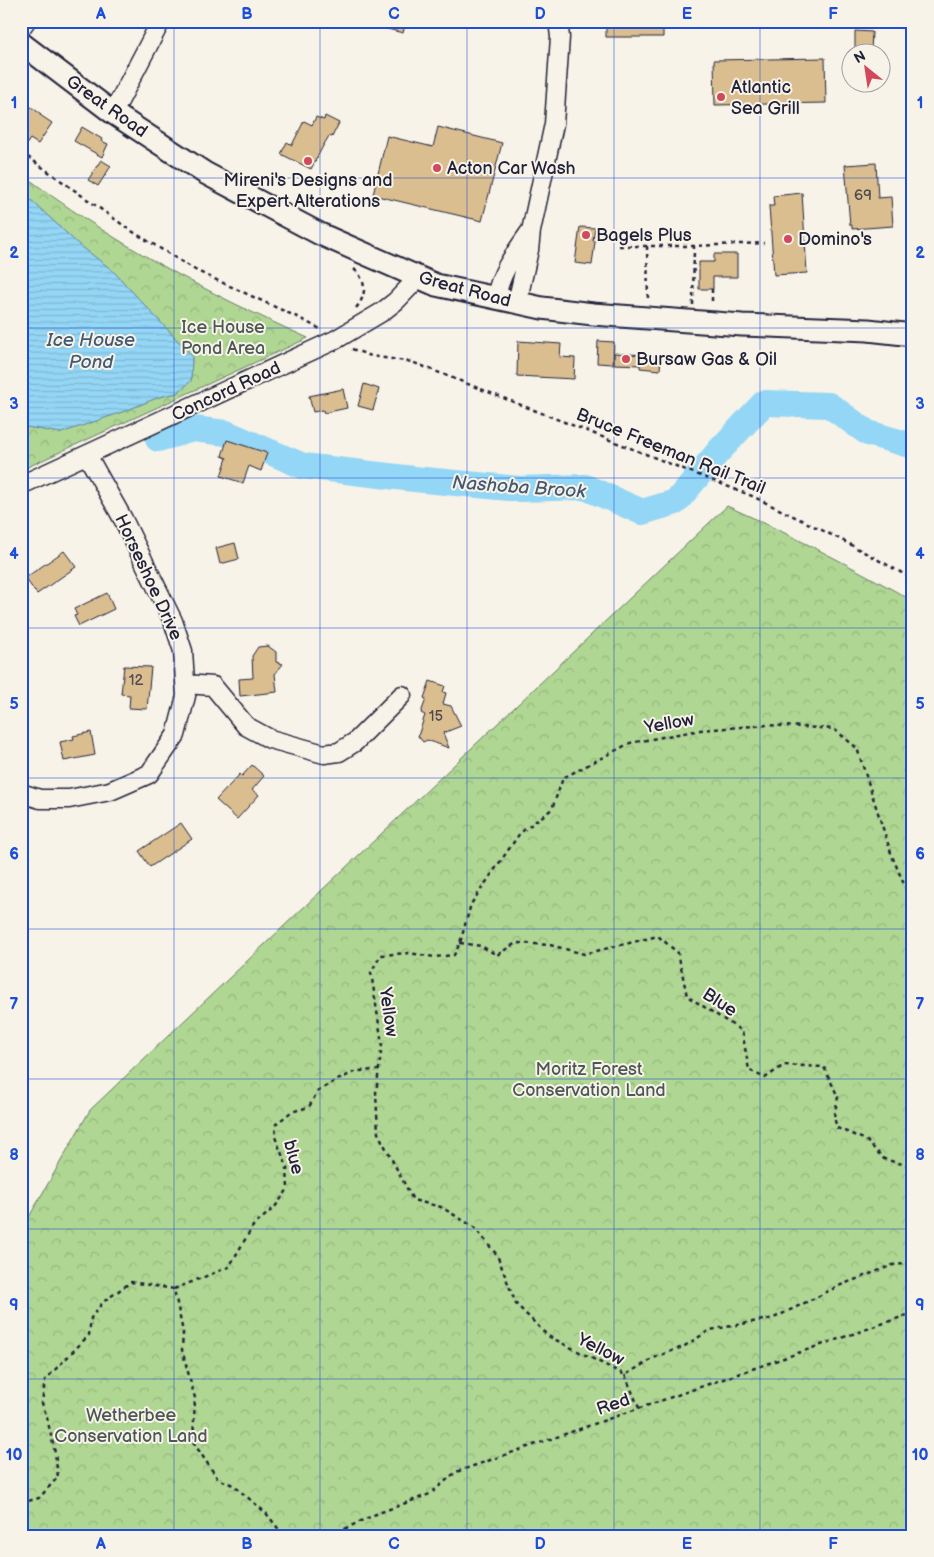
<svg xmlns="http://www.w3.org/2000/svg" width="934" height="1557" font-family="'Balsamiq Sans',sans-serif">
	<defs>
		<pattern id="park-crowns" width="20" height="18" patternUnits="userSpaceOnUse" patternTransform="scale(1.25)"><rect width="20" height="18" fill="#afd692"/><path d="M2 6a3 3 0 1 1 6 0M12 15a3 3 0 1 1 6 0" fill="none" stroke="#96b77f"/></pattern>
		<pattern id="water-rules" width="6" height="5" patternUnits="userSpaceOnUse" patternTransform="scale(1.25)"><rect width="6" height="5" fill="#94d6f5"/><path d="M0 2.5h6" fill="none" stroke="#7fb7d3"/></pattern>
	</defs>
	<rect width="100%" height="100%" fill="#f7f3e8"/>
	<filter id="ink" filterUnits="userSpaceOnUse"><feTurbulence type="fractalNoise" baseFrequency=".02" numOctaves="2"/><feDisplacementMap in="SourceGraphic" scale="10" xChannelSelector="R" yChannelSelector="G"/><feConvolveMatrix kernelMatrix="1 2 1 2 8 2 1 2 1" color-interpolation-filters="sRGB"/></filter>
	<g filter="url(#ink)">
		<path fill="url(#park-crowns)" stroke="#687c66" d="M 21,173 C 109,241 207,293 308,338 L 21,470 L 21,426 L 61,433 L 125,411 L 159,397 L 177,393 L 191,381 L 192,356 L 112,270 L 78,244 L 32,201 L 21,194 Z
			M 727,506 C 792,535 851,566 913,601 L 913,1536 L 21,1536 L 21,1231 L 90,1110 Z"/>
		<path fill="url(#water-rules)" stroke="#668eab" d="M 21,194 L 32,201 L 78,244 L 112,270 L 192,356 L 191,381 L 177,393 L 159,397 L 125,411 L 61,433 L 21,426 Z"/>
		<g fill="none" stroke-linecap="round" stroke-linejoin="round">
			<path stroke="#94d6f5" stroke-width="26" d="M 158,439 L 193,429 L 226,433 L 303,466 L 414,479 L 520,489 L 585,487 L 642,512 L 676,502 L 718,452 L 764,403 L 829,405 L 868,433 L 913,446"/>
		</g>
		<path fill="#dabe8f" stroke="#22223b" d="M 373,21 L 406,21 L 403,33 L 372,25 Z
			M 606,21 L 663,21 L 663,37 L 606,37 Z
			M 855,31 L 872,32 L 871,51 L 855,50 Z
			M 825,58 L 826,103 L 715,105 L 714,60 Z
			M 21,100 L 41,114 L 40,115 L 52,123 L 38,144 L 30,139 L 21,152 Z
			M 325,116 L 339,123 L 332,137 L 329,136 L 323,146 L 311,169 L 281,154 L 287,142 L 292,145 L 304,121 L 312,125 L 316,117 L 324,120 Z
			M 82,127 L 102,139 L 101,141 L 108,144 L 102,157 L 74,141 Z
			M 438,127 L 502,143 L 482,221 L 373,195 L 387,136 L 433,147 Z
			M 101,160 L 111,166 L 98,186 L 88,180 Z
			M 876,163 L 878,198 L 891,197 L 893,226 L 852,229 L 852,225 L 850,225 L 845,165 Z
			M 802,193 L 807,273 L 774,275 L 769,206 L 774,206 L 773,196 Z
			M 580,227 L 595,228 L 593,241 L 595,241 L 592,265 L 575,263 Z
			M 714,254 L 737,254 L 737,277 L 713,277 L 713,289 L 699,289 L 699,262 L 714,262 Z
			M 518,341 L 561,344 L 560,357 L 575,358 L 574,379 L 517,376 Z
			M 598,341 L 614,342 L 613,364 L 597,363 Z
			M 614,353 L 661,356 L 660,370 L 640,368 L 640,365 L 614,364 Z
			M 364,384 L 379,389 L 373,410 L 358,406 Z
			M 343,389 L 347,408 L 324,413 L 323,410 L 313,412 L 309,396 Z
			M 227,440 L 267,453 L 261,471 L 249,466 L 243,483 L 221,476 L 227,458 L 222,456 Z
			M 235,543 L 239,559 L 220,564 L 216,548 Z
			M 64,551 L 76,567 L 37,594 L 25,578 Z
			M 107,593 L 114,609 L 79,626 L 74,616 L 77,615 L 74,609 Z
			M 268,646 L 276,652 L 276,662 L 283,664 L 275,674 L 277,692 L 240,696 L 239,679 L 253,678 L 252,656 L 258,647 Z
			M 124,666 L 151,667 L 147,709 L 129,708 L 130,695 L 121,694 Z
			M 430,681 L 445,686 L 443,692 L 446,693 L 443,704 L 451,706 L 461,726 L 443,733 L 449,748 L 427,740 L 423,742 L 418,736 L 425,715 L 421,713 L 426,699 L 424,698 Z
			M 91,732 L 95,755 L 64,761 L 60,742 L 74,739 L 73,736 Z
			M 252,765 L 264,776 L 252,790 L 259,795 L 237,819 L 216,800 L 240,774 L 242,776 Z
			M 181,823 L 192,839 L 150,867 L 139,851 Z"/>
		<g fill="none" stroke-linecap="round" stroke-linejoin="round">
			<defs>
				<path id="minor" d="M 21,28 L 26,21
					M 113,113 L 161,21
					M 496,297 C 501,271 514,255 529,233
					M 517,303 L 529,250 L 531,231 L 554,124 L 560,37 L 558,21
					M 21,485 L 335,340 L 382,312 L 396,301 L 418,278
					M 186,684 L 213,686 L 246,726 L 270,739 L 324,754 L 339,752 L 355,742 L 402,695
					M 21,793 L 40,799 L 69,799 L 110,791 L 149,774 L 176,735 L 186,696 L 183,651 L 173,621 L 123,519 L 87,455"/>
				<path id="major" d="M 21,43 L 113,113 L 205,173 L 320,234 L 436,285 L 542,308 L 593,314 L 742,325 L 868,330 L 913,335"/>
			</defs>
			<use href="#minor" stroke="#22223b" stroke-width="21"/>
			<use href="#major" stroke="#22223b" stroke-width="25"/>
			<path stroke="#22223b" stroke-width="2.5" stroke-dasharray="4 4" stroke-linecap="butt" d="M 21,152 L 130,230 L 197,271 L 297,317 L 322,330
				M 619,246 L 694,246 L 764,243
				M 647,246 L 648,300
				M 354,269 C 367,281 367,295 356,308
				M 712,289 L 712,305
				M 693,305 L 694,246
				M 352,349 L 371,356 L 412,362 L 752,496 L 840,539 L 913,579
				M 913,905 L 892,856 L 857,748 L 834,729 L 768,725 L 700,730 L 630,743 L 563,778 L 552,809 L 520,833 L 471,904 L 460,943 L 454,955 L 435,957 L 408,953 L 381,955 L 371,972 L 382,1044 L 376,1093 L 378,1133 L 413,1200 L 441,1207 L 474,1227 L 497,1255 L 516,1304 L 548,1336 L 625,1375 L 658,1356 L 683,1347 L 710,1330 L 774,1318 L 841,1285 L 893,1265 L 913,1263
				M 460,943 L 481,946 L 497,955 L 516,943 L 550,945 L 584,954 L 658,936 L 678,953 L 687,996 L 742,1031 L 749,1070 L 765,1078 L 784,1065 L 824,1067 L 838,1097 L 834,1117 L 837,1128 L 866,1140 L 884,1159 L 913,1167
				M 174,1289 L 229,1267 L 253,1226 L 275,1207 L 288,1189 L 287,1167 L 275,1137 L 276,1124 L 291,1112 L 309,1107 L 317,1092 L 335,1081 L 357,1071 L 379,1070
				M 625,1375 L 639,1408
				M 21,1503 L 39,1498 L 58,1477 L 55,1453 L 47,1418 L 42,1403 L 45,1380 L 89,1335 L 91,1318 L 103,1302 L 131,1282 L 174,1289 L 183,1332 L 182,1350 L 195,1398 L 193,1442 L 218,1479 L 233,1485 L 266,1513 L 284,1536
				M 330,1536 L 376,1514 L 430,1494 L 456,1472 L 913,1313"/>
			<use href="#minor" stroke="#f7f3e8" stroke-width="18"/>
			<use href="#major" stroke="#f7f3e8" stroke-width="21"/>
		</g>
	</g>
	<path fill="none" stroke="#1d4ed8" stroke-width="1" stroke-opacity="0.55" d="M 174,21 L 174,1536M 320,21 L 320,1536M 467,21 L 467,1536M 614,21 L 614,1536M 760,21 L 760,1536M 21,178 L 913,178M 21,328 L 913,328M 21,478 L 913,478M 21,628 L 913,628M 21,778 L 913,778M 21,929 L 913,929M 21,1079 L 913,1079M 21,1229 L 913,1229M 21,1379 L 913,1379"/>
	<g fill="#d1495b" stroke="#f7f3e8" stroke-width="2">
		<circle cx="721" cy="97" r="5"/>
		<circle cx="308" cy="161" r="5"/>
		<circle cx="437" cy="168" r="5"/>
		<circle cx="586" cy="235" r="5"/>
		<circle cx="788" cy="239" r="5"/>
		<circle cx="626" cy="359" r="5"/>
	</g>
	<g text-anchor="middle" stroke-width="4" stroke-linejoin="round" paint-order="stroke">
		<g font-size="15" fill="#504950">
			<text x="863" y="200">69</text>
			<text x="136" y="685">12</text>
			<text x="436" y="721">15</text>
		</g>
		<g font-size="18" fill="#22223b" stroke="#f7f3e8" text-anchor="start">
			<text x="731" y="93">Atlantic<tspan x="731" dy="21">Sea Grill</tspan></text>
			<text x="447" y="174">Acton Car Wash</text>
			<text x="308" y="186" text-anchor="middle">Mireni's Designs and<tspan x="308" dy="21">Expert Alterations</tspan></text>
			<text x="596" y="241">Bagels Plus</text>
			<text x="798" y="245">Domino's</text>
			<text x="636" y="365">Bursaw Gas &amp; Oil</text>
		</g>
		<g font-size="18" fill="#22223b" stroke="#f7f3e8">
			<text transform="translate(107 106) rotate(35)" y="6">Great Road</text>
			<text transform="translate(465 289) rotate(15)" y="6">Great Road</text>
			<text transform="translate(226 391) rotate(-25)" y="6">Concord Road</text>
			<text transform="translate(671 451) rotate(22)" y="6">Bruce Freeman Rail Trail</text>
			<text transform="translate(149 577) rotate(65)" y="6">Horseshoe Drive</text>
			<text transform="translate(669 723) rotate(-10)" y="6">Yellow</text>
			<text transform="translate(720 1002) rotate(33)" y="6">Blue</text>
			<text transform="translate(389 1012) rotate(82)" y="6">Yellow</text>
			<text transform="translate(294 1157) rotate(75)" y="6">blue</text>
			<text transform="translate(601 1349) rotate(27)" y="6">Yellow</text>
			<text transform="translate(613 1404) rotate(-19)" y="6">Red</text>
		</g>
		<g font-size="18" fill="#4c5855" stroke="#f7f3e8">
			<text x="223" y="333">Ice House<tspan x="223" dy="21">Pond Area</tspan></text>
			<text x="589" y="1075">Moritz Forest<tspan x="589" dy="21">Conservation Land</tspan></text>
			<text x="131" y="1421">Wetherbee<tspan x="131" dy="21">Conservation Land</tspan></text>
		</g>
		<g font-size="19" font-style="italic" fill="#445873" stroke="#f7f3e8">
			<text x="91" y="346">Ice House<tspan x="91" dy="22">Pond</tspan></text>
			<text transform="translate(519 486) rotate(4)" y="7">Nashoba Brook</text>
		</g>
	</g>
	<rect width="934" height="1557" fill="none" stroke="#f7f3e8" stroke-width="55"/>
	<g transform="translate(866 68) rotate(330)"><circle r="24" fill="#f7f3e8" stroke="#a29fa3"/>
	<path d="M0-4L9 19L0 12L-9 19Z" fill="#d1495b"/>
	<text y="-8" font-size="14" font-weight="bold" text-anchor="middle" fill="#22223b">N</text>
	</g>
	<rect x="28" y="28" width="878" height="1502" fill="none" stroke="#1d4ed8" stroke-width="2"/>
	<g font-size="16" text-anchor="middle" font-weight="bold" fill="#1d4ed8">
		<text x="101" y="19">A</text>
		<text x="247" y="19">B</text>
		<text x="394" y="19">C</text>
		<text x="540" y="19">D</text>
		<text x="687" y="19">E</text>
		<text x="833" y="19">F</text>
		<text x="14" y="108">1</text>
		<text x="920" y="108">1</text>
		<text x="14" y="258">2</text>
		<text x="920" y="258">2</text>
		<text x="14" y="409">3</text>
		<text x="920" y="409">3</text>
		<text x="14" y="559">4</text>
		<text x="920" y="559">4</text>
		<text x="14" y="709">5</text>
		<text x="920" y="709">5</text>
		<text x="14" y="859">6</text>
		<text x="920" y="859">6</text>
		<text x="14" y="1009">7</text>
		<text x="920" y="1009">7</text>
		<text x="14" y="1160">8</text>
		<text x="920" y="1160">8</text>
		<text x="14" y="1310">9</text>
		<text x="920" y="1310">9</text>
		<text x="14" y="1460">10</text>
		<text x="920" y="1460">10</text>
		<text x="101" y="1549">A</text>
		<text x="247" y="1549">B</text>
		<text x="394" y="1549">C</text>
		<text x="540" y="1549">D</text>
		<text x="687" y="1549">E</text>
		<text x="833" y="1549">F</text>
	</g>
</svg>
